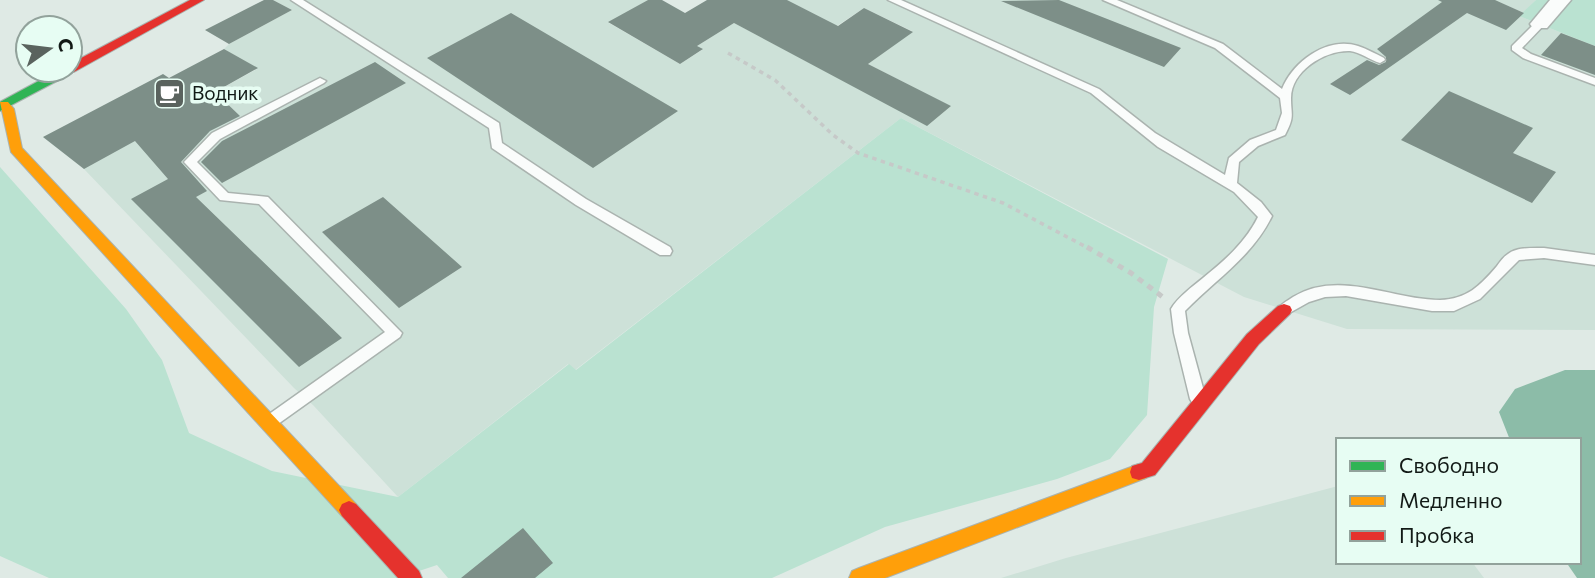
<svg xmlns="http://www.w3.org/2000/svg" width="1595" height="578" font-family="Commissioner,sans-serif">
	<rect width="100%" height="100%" fill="#dfeae5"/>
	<path fill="#cde1d8" d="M 273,0 L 648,0 L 609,23 L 680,64 L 702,50 L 697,46 L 734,23 L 927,125 L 950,106 L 868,64 L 912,31 L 864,8 L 817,39 L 830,22 L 802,8 L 772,0 L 1536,0 L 1524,13 L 1497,1 L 1519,16 L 1595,46 L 1595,330 L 1347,329 L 1244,297 L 901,118 L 575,370 L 568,364 L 398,497 L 313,405 L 294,388 L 84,169 L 43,137 L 59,129 L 63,132 L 136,136 L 257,69 L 224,49 L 229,44 L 292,10 Z
		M 1338,486 L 1338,562 L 1472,562 L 1484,578 L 1001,578 L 1066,558 Z"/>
	<path fill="#bae2d1" d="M 1536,0 L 1595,0 L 1595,46 L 1519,16 Z
		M 901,118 L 1168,259 L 1154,307 L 1147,415 L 1110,459 L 1057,479 L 885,527 L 772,578 L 448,578 L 437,565 L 398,578 L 49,578 L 0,556 L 0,167 L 126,309 L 162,360 L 189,433 L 272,471 L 398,497 L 569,364 L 576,370 Z"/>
	<path fill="#8cbca8" d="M 1565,370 L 1595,370 L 1595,578 L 1577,578 L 1566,562 L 1579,562 L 1579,440 L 1510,440 L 1499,412 L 1515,389 Z"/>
	<path fill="#7d8f88" d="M 264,0 L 273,0 L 292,10 L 229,44 L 205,30 Z
		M 648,0 L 662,0 L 685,13 L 707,0 L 787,0 L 838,26 L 864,8 L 913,32 L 868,64 L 951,106 L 927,126 L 734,23 L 697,46 L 703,49 L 680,64 L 608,22 Z
		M 1059,0 L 1181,48 L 1164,67 L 1001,1 Z
		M 1438,0 L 1495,0 L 1524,13 L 1506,30 L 1467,13 L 1350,95 L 1330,84 L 1367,60 L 1379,65 L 1386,62 L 1386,57 L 1377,49 L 1442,2 Z
		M 511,13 L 678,111 L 593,168 L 427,58 Z
		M 1561,33 L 1595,46 L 1595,75 L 1541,55 Z
		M 224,49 L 258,68 L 215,92 L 240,116 L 210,131 L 181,162 L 207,191 L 196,197 L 342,338 L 299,367 L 131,199 L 168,179 L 135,141 L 84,169 L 43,137 L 163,74 L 169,78 Z
		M 375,62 L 406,83 L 222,183 L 201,162 L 222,141 Z
		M 1449,91 L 1533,128 L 1513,153 L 1556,172 L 1532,203 L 1401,140 Z
		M 383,197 L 462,267 L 399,308 L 322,232 Z
		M 523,528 L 553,563 L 535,578 L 461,578 Z"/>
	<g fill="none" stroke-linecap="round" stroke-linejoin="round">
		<defs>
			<path id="lane" d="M 291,0 L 303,0 L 499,123 L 502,143 L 586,199 L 670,247 L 672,251 L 670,255 L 660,255 L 576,205 L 492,148 L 489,128 Z
				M 888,0 L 901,0 L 1099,89 L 1155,133 L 1225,175 L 1229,158 L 1250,140 L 1276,130 L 1282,113 L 1280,98 L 1215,48 L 1103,0 L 1117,0 L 1223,44 L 1282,89 C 1293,62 1327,36 1358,46 C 1367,49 1376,54 1384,58 L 1385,60 L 1380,63 C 1370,60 1360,52 1350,51 C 1325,50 1291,71 1291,98 C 1291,116 1295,116 1285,135 L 1258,146 L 1239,162 L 1237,183 L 1261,202 L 1272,216 C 1252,257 1216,279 1185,311 L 1188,333 L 1206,399 L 1203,404 L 1198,406 L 1193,404 L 1190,399 L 1174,333 L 1171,309 C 1178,297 1192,287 1203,278 C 1225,260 1245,243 1258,217 L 1234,192 L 1158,147 L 1091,93 Z
				M 1540,21 L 1545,24 L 1522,48 L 1531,54 L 1595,78 L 1595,85 L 1523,58 L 1512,50 L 1512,46 L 1536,22 Z
				M 320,78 L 326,81 L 324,83 L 220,139 L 197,162 L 228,193 L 268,197 L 402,333 L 400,337 L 271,429 L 265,427 L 263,422 L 265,417 L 385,332 L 259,204 L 220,200 L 184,162 L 212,133 Z
				M 1544,248 L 1595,255 L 1595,265 L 1544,258 L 1519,260 L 1480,299 L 1454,311 L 1432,311 L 1346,296 L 1325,297 L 1309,302 L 1284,316 L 1279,314 L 1277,310 C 1281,304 1287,301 1293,297 C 1339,269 1392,300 1440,300 C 1467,299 1480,286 1497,266 C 1500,262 1503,257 1508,254 C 1517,247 1533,248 1544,248 Z"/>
			<path id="street" d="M 1550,0 L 1571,0 L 1547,28 L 1533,28 L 1530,24 Z"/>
			<path id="fast" d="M 70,67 L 74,70 L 72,73 L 0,111 L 0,102 L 59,70 L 70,70 Z"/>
			<path id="slow" d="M 0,102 L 8,102 L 14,109 L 22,148 L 356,504 L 359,510 L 356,516 L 349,519 L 342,516 L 11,152 Z
				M 1139,464 L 1146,466 L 1148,472 L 1146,478 L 885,578 L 849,578 L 852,571 L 859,568 Z"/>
			<path id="jam" d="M 190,0 L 204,0 L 74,72 L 64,70 L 70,70 L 70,64 Z
				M 1284,304 L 1290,306 L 1292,310 L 1290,314 L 1259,344 L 1155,475 L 1139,480 L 1132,478 L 1130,472 L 1132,466 L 1142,463 L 1247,334 L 1278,306 Z
				M 349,501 L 356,504 L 419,571 L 422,578 L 398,578 L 342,516 L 339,510 L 342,504 Z"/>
		</defs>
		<use href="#lane" stroke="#aab3af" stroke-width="3"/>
		<use href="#street" stroke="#aab3af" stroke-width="3"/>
		<use href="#fast" stroke="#aab3af" stroke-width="2"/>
		<use href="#slow" stroke="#aab3af" stroke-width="2"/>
		<use href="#jam" stroke="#aab3af" stroke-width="2"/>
		<path stroke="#c6c9c8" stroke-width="3.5" stroke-dasharray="4.5 4.5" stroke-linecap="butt" d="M 728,53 L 775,80 L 833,135 L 858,153 L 1003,203 L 1090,249"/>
		<path stroke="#c6c9c8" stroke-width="5" stroke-dasharray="6 6" stroke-linecap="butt" d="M 1087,247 L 1131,273 L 1164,298"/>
		<use href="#lane" fill="#fafcfb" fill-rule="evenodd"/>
		<use href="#street" fill="#fafcfb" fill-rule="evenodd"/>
		<use href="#fast" fill="#30b455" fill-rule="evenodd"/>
		<use href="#slow" fill="#ff9f0a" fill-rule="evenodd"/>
		<use href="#jam" fill="#e5322d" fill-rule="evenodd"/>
	</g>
	<defs>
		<symbol id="cafe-square" viewBox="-11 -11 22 22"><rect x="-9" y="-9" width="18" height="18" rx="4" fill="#5a635e" stroke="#e7fdf3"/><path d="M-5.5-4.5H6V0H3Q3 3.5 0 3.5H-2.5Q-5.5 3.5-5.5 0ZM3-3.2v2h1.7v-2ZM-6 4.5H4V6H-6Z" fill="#fff"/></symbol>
	</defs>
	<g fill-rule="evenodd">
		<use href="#cafe-square" x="152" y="76" width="35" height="35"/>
	</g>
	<g text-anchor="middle" stroke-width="7" stroke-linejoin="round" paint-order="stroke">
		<g font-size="19" fill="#121a16" stroke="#e7fdf3" text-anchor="start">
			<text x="192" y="100">Водник</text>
		</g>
	</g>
	<rect x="1336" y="438" width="245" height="126" fill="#e7fdf3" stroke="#92a29b" stroke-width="2"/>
	<rect x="1350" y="461" width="35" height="10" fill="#30b455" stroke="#92a29b" stroke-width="2"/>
	<text x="1399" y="473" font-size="21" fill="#121a16">Свободно</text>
	<rect x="1350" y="496" width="35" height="10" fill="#ff9f0a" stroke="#92a29b" stroke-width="2"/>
	<text x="1399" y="508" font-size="21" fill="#121a16">Медленно</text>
	<rect x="1350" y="531" width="35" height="10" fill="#e5322d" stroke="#92a29b" stroke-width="2"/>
	<text x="1399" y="543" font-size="21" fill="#121a16">Пробка</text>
	<g transform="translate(49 49) rotate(76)"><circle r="33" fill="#e7fdf3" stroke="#92a29b" stroke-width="2"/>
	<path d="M0-5L12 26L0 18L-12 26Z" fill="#5a635e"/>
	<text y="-10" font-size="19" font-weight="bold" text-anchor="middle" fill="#121a16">С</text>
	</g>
</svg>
